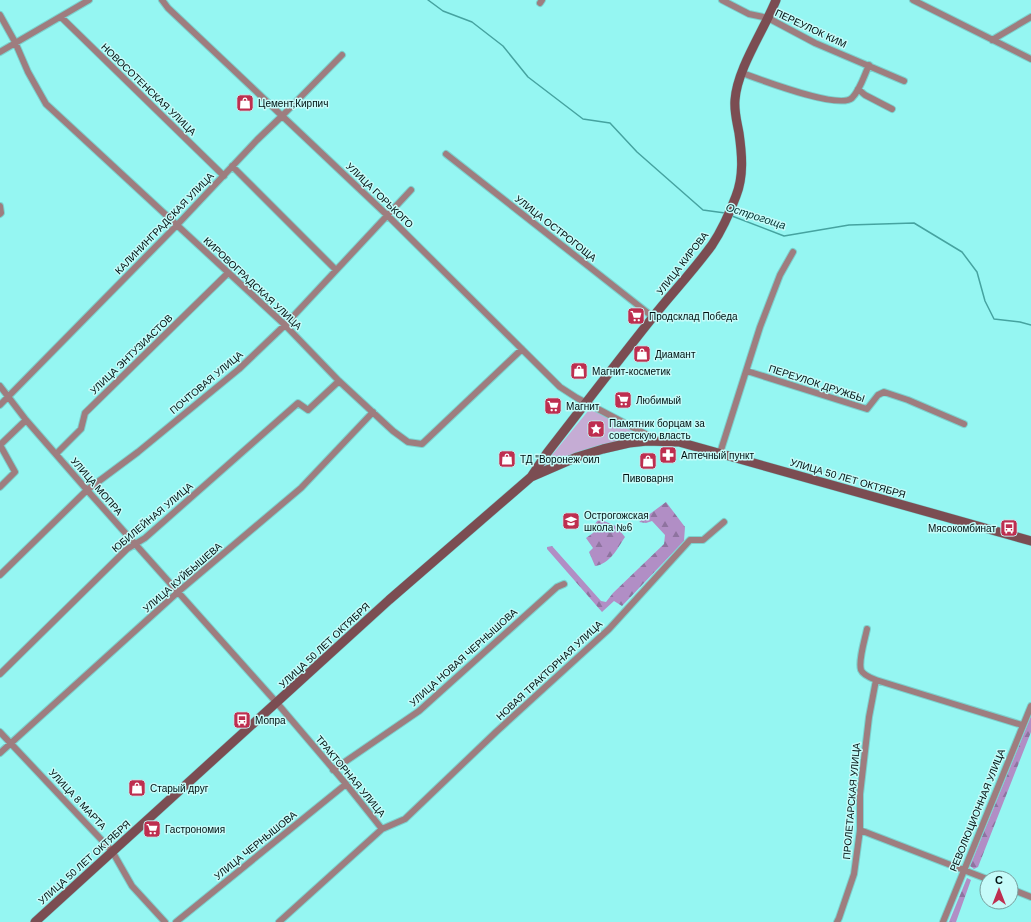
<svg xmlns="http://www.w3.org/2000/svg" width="1031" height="922" font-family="Arial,sans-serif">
	<defs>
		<pattern id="forest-firs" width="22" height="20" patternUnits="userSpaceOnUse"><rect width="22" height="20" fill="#b18ec5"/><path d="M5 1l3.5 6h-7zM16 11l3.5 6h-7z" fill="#8e739f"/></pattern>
	</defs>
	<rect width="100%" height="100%" fill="#95f6f2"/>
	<path fill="url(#forest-firs)" d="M 666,502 L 685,527 L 684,541 L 622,606 L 614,601 L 602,612 L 547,549 L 547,547 L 552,546 L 601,601 L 606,602 L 613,593 L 664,544 L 665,535 L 652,521 L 646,523 L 639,522 Z
		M 599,519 L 616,526 L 625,537 C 617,549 610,564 595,566 L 589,552 L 593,548 L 586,538 L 593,533 L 593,526 Z
		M 1031,716 L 1031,732 L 978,867 L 974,869 L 970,866 Z
		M 967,878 L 971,880 L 956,922 L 949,922 Z"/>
	<path fill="#c5acd4" d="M 588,411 L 595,411 L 632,431 L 630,438 L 567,456 L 543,466 Z"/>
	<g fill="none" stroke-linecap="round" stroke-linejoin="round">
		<path stroke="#46a3a0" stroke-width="1.5" d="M 428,0 L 443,11 L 472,22 L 503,46 L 528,77 L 583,119 L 610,123 L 637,152 L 703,210 L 725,213
			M 732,216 L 784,236 L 849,225 L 914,223 L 962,252 L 977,272 L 985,301 L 994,319 L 1020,322 L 1031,325"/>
		<defs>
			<path id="street" d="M 162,0 L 168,8 L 387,215 L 560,387 L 577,398 L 657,440
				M 722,0 L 749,14 L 768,18 L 815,43 L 904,81
				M 913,0 L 1031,59
				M 540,3 L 542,0
				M 0,15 L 15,42 L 28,72 L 46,104 L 285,325 L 339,381 L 393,431 L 408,442 L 422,444 L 522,349
				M 61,17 L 224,176
				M 992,40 L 1031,17
				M 0,52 L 89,0
				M 742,73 C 759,79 839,110 852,98 C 860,90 864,76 869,65
				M 858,89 L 865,95 L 892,109
				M 446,154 L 653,317
				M 232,166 L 336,270
				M 0,206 L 1,213 L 0,214
				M 747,371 L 867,409 L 878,395 L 884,392 L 908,400 L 964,424
				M 0,386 L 26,420 L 87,490 L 277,703 L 346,784 L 382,829 L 279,922
				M 0,405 L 177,225 L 257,140 L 282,116 L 342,55
				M 0,445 L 15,472 L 0,487
				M 0,445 L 26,420
				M 720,453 L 760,327 L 780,275 L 793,252
				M 56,454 L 81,429 L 85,413 L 228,273
				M 0,575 L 87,490 L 138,452 L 239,369 L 285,325 L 411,190
				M 867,629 C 865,639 858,661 861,670 C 863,675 871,678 876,680
				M 0,674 L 127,549 L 145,538 L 298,403 L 308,410 L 339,381
				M 0,732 L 112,851 L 132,886 L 165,922
				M 0,753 L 178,592 L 301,488 L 373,412
				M 333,770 L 419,711 L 557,587 L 564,584
				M 382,829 L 405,819 L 496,732 L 609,629 L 690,540 L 703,540 L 724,522
				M 860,830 L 987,879
				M 1011,889 L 1031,897
				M 176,922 L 346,784
				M 837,922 L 839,918 L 854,874 L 860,830 L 860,794 L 869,717 L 876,680 L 1022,725
				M 943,922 L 1031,706"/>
			<path id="secondary" d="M 531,477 L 547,453 C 582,408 617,362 653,317 C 672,293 694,270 712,245 C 722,230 730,212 736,196 C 744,176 742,154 739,133 C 737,122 734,112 735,100 C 737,69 764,30 776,0
				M 35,922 L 389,600 L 531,477 L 577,457 L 603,449 L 629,443 L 647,441 L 679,442 L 1031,541"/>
		</defs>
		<use href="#street" stroke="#7dd1ce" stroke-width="8"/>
		<use href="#secondary" stroke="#7dd1ce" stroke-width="10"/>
		<use href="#street" stroke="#9e7d7f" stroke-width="6"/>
		<use href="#secondary" stroke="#7b4d52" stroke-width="9"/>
	</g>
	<defs>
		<symbol id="shop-square" viewBox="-11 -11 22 22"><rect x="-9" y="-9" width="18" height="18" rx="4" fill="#be2e4f" stroke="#c5fbf9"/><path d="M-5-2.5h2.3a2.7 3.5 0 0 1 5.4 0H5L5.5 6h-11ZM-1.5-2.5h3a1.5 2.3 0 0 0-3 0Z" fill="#fff"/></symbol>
		<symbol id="supermarket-square" viewBox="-11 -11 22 22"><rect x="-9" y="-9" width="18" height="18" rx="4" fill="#be2e4f" stroke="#c5fbf9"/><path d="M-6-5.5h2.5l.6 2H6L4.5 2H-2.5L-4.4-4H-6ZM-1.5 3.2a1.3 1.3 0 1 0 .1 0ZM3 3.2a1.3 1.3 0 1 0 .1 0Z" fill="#fff"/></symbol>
		<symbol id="sight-square" viewBox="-11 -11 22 22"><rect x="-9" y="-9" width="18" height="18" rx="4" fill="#be2e4f" stroke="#c5fbf9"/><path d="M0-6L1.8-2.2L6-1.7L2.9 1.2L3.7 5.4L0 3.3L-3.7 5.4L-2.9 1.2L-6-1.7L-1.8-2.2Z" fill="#fff"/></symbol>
		<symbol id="pharmacy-square" viewBox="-11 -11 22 22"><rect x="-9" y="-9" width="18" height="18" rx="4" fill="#be2e4f" stroke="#c5fbf9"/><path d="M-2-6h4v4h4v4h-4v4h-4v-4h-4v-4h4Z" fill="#fff"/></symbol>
		<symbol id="school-square" viewBox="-11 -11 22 22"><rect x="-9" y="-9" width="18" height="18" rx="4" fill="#be2e4f" stroke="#c5fbf9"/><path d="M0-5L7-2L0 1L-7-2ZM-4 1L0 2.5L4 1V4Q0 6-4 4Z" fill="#fff"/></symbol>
		<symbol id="bus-square" viewBox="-11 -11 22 22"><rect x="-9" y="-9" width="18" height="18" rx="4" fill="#be2e4f" stroke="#c5fbf9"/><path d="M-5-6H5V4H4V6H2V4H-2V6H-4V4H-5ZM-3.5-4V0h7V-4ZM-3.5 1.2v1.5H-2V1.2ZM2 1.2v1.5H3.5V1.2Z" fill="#fff"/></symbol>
	</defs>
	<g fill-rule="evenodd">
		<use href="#shop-square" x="235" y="93" width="20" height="20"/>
		<use href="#supermarket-square" x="626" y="306" width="20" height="20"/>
		<use href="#shop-square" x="632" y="344" width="20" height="20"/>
		<use href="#shop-square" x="569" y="361" width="20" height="20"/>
		<use href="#supermarket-square" x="613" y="390" width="20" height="20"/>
		<use href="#supermarket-square" x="543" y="396" width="20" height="20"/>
		<use href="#sight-square" x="586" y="419" width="20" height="20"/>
		<use href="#pharmacy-square" x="658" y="445" width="20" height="20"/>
		<use href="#shop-square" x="497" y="449" width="20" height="20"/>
		<use href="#shop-square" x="638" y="451" width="20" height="20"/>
		<use href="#school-square" x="561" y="511" width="20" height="20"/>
		<use href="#bus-square" x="999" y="518" width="20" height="20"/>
		<use href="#bus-square" x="232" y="710" width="20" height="20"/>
		<use href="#shop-square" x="127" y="778" width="20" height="20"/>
		<use href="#supermarket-square" x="142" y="819" width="20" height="20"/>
	</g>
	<g text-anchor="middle" stroke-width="3" stroke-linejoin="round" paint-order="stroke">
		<g font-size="10" fill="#011" stroke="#c5fbf9">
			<text transform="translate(811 28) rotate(25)" y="4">ПЕРЕУЛОК КИМ</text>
			<text transform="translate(149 89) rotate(44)" y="4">НОВОСОТЕНСКАЯ УЛИЦА</text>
			<text transform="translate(380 195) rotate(44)" y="4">УЛИЦА ГОРЬКОГО</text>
			<text transform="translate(164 223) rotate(-46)" y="4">КАЛИНИНГРАДСКАЯ УЛИЦА</text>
			<text transform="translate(556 228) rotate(38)" y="4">УЛИЦА ОСТРОГОЩА</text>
			<text transform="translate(682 263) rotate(-52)" y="4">УЛИЦА КИРОВА</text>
			<text transform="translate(253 283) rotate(43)" y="4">КИРОВОГРАДСКАЯ УЛИЦА</text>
			<text transform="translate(131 354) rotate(-44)" y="4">УЛИЦА ЭНТУЗИАСТОВ</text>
			<text transform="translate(206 382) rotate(-40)" y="4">ПОЧТОВАЯ УЛИЦА</text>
			<text transform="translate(817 383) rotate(18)" y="4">ПЕРЕУЛОК ДРУЖБЫ</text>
			<text transform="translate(848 478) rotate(16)" y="4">УЛИЦА 50 ЛЕТ ОКТЯБРЯ</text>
			<text transform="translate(97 486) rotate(49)" y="4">УЛИЦА МОПРА</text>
			<text transform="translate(152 517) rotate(-40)" y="4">ЮБИЛЕЙНАЯ УЛИЦА</text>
			<text transform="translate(182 577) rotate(-41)" y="4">УЛИЦА КУЙБЫШЕВА</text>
			<text transform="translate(324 645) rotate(-43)" y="4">УЛИЦА 50 ЛЕТ ОКТЯБРЯ</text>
			<text transform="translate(463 657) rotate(-42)" y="4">УЛИЦА НОВАЯ ЧЕРНЫШОВА</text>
			<text transform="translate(549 670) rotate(-43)" y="4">НОВАЯ ТРАКТОРНАЯ УЛИЦА</text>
			<text transform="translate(351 776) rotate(50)" y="4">ТРАКТОРНАЯ УЛИЦА</text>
			<text transform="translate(78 799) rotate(47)" y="4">УЛИЦА 8 МАРТА</text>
			<text transform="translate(851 801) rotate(-85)" y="4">ПРОЛЕТАРСКАЯ УЛИЦА</text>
			<text transform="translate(977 810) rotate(-68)" y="4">РЕВОЛЮЦИОННАЯ УЛИЦА</text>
			<text transform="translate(255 845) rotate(-39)" y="4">УЛИЦА ЧЕРНЫШОВА</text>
			<text transform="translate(84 862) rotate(-42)" y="4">УЛИЦА 50 ЛЕТ ОКТЯБРЯ</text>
		</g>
		<g font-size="10" fill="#011" stroke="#c5fbf9" text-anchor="start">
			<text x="258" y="107">Цемент,Кирпич</text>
			<text x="649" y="320">Продсклад Победа</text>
			<text x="655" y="358">Диамант</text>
			<text x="592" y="375">Магнит-косметик</text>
			<text x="636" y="404">Любимый</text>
			<text x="566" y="410">Магнит</text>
			<text x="609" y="427">Памятник борцам за<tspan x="609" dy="12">советскую власть</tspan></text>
			<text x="681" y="459">Аптечный пункт</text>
			<text x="520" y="463">ТД "Воронеж оил</text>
			<text x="648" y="482" text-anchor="middle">Пивоварня</text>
			<text x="584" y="519">Острогожская<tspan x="584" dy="12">школа №6</tspan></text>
			<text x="996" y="532" text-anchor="end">Мясокомбинат</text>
			<text x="255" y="724">Мопра</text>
			<text x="150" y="792">Старый друг</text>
			<text x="165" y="833">Гастрономия</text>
		</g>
		<g font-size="11" font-style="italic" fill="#023130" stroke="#c5fbf9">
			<text transform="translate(756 216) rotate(18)" y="4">Острогоща</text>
		</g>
	</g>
	<g transform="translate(999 890)"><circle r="19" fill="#c5fbf9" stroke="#769d9c"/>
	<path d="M0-3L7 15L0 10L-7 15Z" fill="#be2e4f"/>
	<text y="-6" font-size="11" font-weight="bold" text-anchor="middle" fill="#001111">С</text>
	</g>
</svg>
